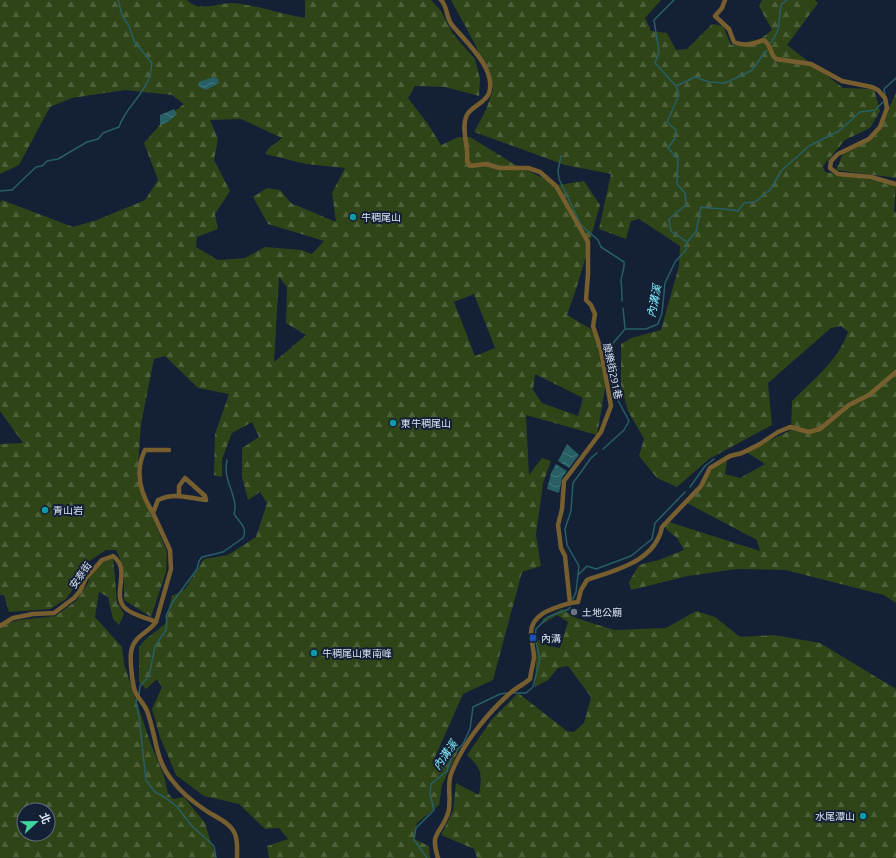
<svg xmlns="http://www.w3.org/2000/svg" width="896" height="858" font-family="Ubuntu,'Noto Sans TC',sans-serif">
	<defs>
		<pattern id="forest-firs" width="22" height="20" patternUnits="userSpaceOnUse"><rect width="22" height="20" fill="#2f4518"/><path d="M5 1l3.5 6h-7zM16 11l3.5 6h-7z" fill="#4d603a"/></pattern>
		<pattern id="water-waves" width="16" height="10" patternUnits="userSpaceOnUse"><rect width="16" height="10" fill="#275f65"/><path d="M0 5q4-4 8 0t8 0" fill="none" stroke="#46767c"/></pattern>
	</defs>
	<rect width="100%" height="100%" fill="#142035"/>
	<path fill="url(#forest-firs)" fill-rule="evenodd" d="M 0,0 L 187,0 C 199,13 217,3 232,3 C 257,5 281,14 305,18 L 305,0 L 431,0 L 441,11 L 453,34 L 475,59 L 480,79 L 479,96 L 445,87 L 415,86 L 408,98 L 428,124 L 441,145 L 459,137 L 470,137 L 512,163 L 558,185 L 584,181 L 600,205 C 589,242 581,279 567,315 L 596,332 L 607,377 L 597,435 L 526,415 L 529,475 L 542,458 L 551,461 L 543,483 L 536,535 L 541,566 L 522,572 L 493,680 L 463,694 L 432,764 L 456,744 L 460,747 L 442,785 L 439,805 L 417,823 L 414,839 L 429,846 L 430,858 L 269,858 L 267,846 L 288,839 L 279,828 L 265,829 L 239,804 L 204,796 L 176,775 L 160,737 L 152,709 L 162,687 L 157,679 L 146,689 L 139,682 L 139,647 L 146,639 L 165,624 L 172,596 L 185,589 L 204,559 L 228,555 L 256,537 L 267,503 L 260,492 L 248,500 L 242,477 L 242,448 L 259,437 L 252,422 L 232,433 L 222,459 L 222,477 L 214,475 L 215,434 L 229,394 L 198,388 L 165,356 L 154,359 L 141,424 L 137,480 L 167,552 L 166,572 L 151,617 L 124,600 C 124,582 125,566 116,550 L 106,550 L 85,564 L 80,579 L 66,599 L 50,609 L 9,612 L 4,595 L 0,595 L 0,444 L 23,443 L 0,411 L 0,203 L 2,200 L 73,227 L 97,220 L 145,200 L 158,180 L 144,143 L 166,118 L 184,104 L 172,95 L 125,90 L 72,98 L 50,107 L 19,165 L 0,174 ZM 241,119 L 282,138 L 269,148 L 265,154 L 306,164 L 345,168 L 332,193 L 336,222 L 291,203 L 280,190 L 267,188 L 253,197 L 268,224 L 324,241 L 312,254 L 301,250 L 265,247 L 245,258 L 218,260 L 196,247 L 197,237 L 218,229 L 215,214 L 230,191 L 214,160 L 218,139 L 210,120 ZM 279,277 L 287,287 L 286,323 L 306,335 L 274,362 ZM 474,294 L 495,348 L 475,356 L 454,302 ZM 535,374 L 583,398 L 578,416 L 542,403 L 533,390 Z
		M 451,0 L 661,0 L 645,18 L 651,31 L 667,33 L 676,50 L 687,49 L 712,24 L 723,26 L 731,45 L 760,39 L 772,30 L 759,6 L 762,0 L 815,0 L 818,3 L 787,45 L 843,88 L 874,89 L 880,111 L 870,128 L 845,140 L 823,166 L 825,172 L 896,184 L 894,211 L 896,213 L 896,603 L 884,595 L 785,570 L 737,569 L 688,576 L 631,590 L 629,582 L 639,565 L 659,560 L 684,550 L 677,538 L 665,528 L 669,522 L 760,551 L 757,540 L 687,503 L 715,466 L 727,461 L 725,474 L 740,478 L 765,464 L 746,452 L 791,430 L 792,401 C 813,380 838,361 848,332 L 841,326 L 831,328 L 768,383 L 772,425 L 709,459 L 677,487 L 657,478 L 639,456 L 644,439 L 628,411 L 621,385 L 621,344 L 631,338 L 661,330 L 679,266 L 680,246 L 639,219 L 631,221 L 626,239 L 599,229 L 611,174 L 565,165 L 474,132 L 486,110 L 493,89 L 475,44 Z
		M 896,93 L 896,178 L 836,170 L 843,154 L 878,131 Z
		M 113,558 L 117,602 L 124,614 L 119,625 L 113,619 L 108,597 L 99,592 L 95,617 L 122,647 L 124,664 L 150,742 L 164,776 L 168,793 L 173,799 L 184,797 L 205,823 L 216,858 L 0,858 L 0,626 L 19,620 L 55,616 L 76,601 L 88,583 L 92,570 L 99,563 ZM 24,810 L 48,810 L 48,834 L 24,834 Z
		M 562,609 L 576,618 L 614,630 L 666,628 L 696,611 L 715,617 L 740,637 L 774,635 L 820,643 L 896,689 L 896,858 L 477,858 L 474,849 L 441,835 L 453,811 L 456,783 L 479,795 C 482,774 483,770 467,755 L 493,718 L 518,693 L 567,731 L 574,732 L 584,723 L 591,697 L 568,666 L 558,668 L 548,680 L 535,687 L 537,639 L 548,646 L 560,648 L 568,622 L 557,615 L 542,624 L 543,619 Z"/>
	<path fill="url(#water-waves)" d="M 214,77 L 218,79 L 219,83 L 206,90 L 198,86 L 199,82 Z
		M 174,109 L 177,114 L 168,122 L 160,125 L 160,115 Z
		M 567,444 L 579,455 L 569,468 L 558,461 Z
		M 556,464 L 567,471 L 562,478 L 559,493 L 547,489 L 551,473 Z"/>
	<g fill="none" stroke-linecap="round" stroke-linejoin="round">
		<path stroke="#275f65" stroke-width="1.5" d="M 771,43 L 778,30 L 781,5 L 787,0
			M 676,86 L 695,77 L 709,82 L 725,83 L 751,71 L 767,50
			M 885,94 L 884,89 L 896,78
			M 561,156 L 558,170 L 559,179 L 581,225 L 598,240 L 601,247 L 624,262 C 625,270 621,275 621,281 C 622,288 622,294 622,301
			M 0,191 L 12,190 L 36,167 L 42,166 L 47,161 L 58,159 L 87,142 L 98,139 L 103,133 L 119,127 C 125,108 144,95 150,76 C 151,72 151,67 152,63 L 134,41 L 129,26 L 122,15 L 118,0
			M 687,242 L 696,232 L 701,207 C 713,209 726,208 738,211 L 744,203 L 755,202 L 770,190 L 781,171 L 809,146 L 839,131 L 860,112 L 875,110 L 883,102
			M 623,308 L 625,328
			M 603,449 L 624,430 L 629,421 L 613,391 L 610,347 L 625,329 L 646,329 L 658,324 L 662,313 L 665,283 L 675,262 L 686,250 L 687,242 L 671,231 L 669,219 L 686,205 L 685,193 L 677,184 L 678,159 L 668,148 L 675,138 L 676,130 L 667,122 L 679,95 L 676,86 L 655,63 L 659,52 L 654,20 L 674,0
			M 690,487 L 705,466 L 714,459
			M 578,575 L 587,566 L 596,569 L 631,556 L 652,539 L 655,523 L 685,492
			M 573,599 L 576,592 L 579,566 L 567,545 L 565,529 L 571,511 L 573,483 L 591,458 L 597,453
			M 512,693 L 526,693 L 533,687 L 540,659 L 535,638 L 536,629 L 548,617 L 569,609 L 570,607
			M 139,695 L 140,686 L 149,676 L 155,646 L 166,630 L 167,621 L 166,616 L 172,603 L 197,569 L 199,561 L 202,557 L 223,552 L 243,538 C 248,528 240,523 234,514 C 239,495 222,482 227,460
			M 137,699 L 136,702 L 139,717 L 146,780 L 155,792 L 166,798 L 177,807 L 192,826 L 214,846 L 216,858
			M 427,858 L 414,840 L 416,828 L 434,810 L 430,794 L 431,784 L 447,771 L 452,755 L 463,744 L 470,729 L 473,707 L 500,694 L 507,693"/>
		<path stroke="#775e2f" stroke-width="4.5" d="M 725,0 L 722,8 L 715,16 L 729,29 L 734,42 C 745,47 753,44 764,40 C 771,45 770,54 776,59 L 811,64 L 842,81 L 872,87 L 878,90 L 885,98 L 887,108 L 880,127 L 869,139 L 838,154 L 831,161 L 830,168 L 838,174 L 871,177 L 896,184
			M 179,495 L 179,486 L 185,478 L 205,496 L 206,500 C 188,498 174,492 158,500 L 153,513 L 170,550 L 171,569 L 156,622 C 149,632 135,636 132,648 C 129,656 132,679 134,688 C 136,697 144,703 147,711 C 156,734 155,759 171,779 C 180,791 193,802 205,810 C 215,817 230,822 235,834 C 238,841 237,850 237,858
			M 153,513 C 140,493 134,472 145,450 L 169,450
			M 570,603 L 578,602 L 581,590 L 587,580 C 615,570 655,562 662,527 L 701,486 L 710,468 L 730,456 L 742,453 L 760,444 L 778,432 L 790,427 L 809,432 L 820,429 L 849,405 L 869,395 L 896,372
			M 0,626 L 13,618 L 33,614 L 54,613 L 74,598 L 80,591 L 86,578 L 102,560 L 113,556 C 132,570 111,594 125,608 C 132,615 147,618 156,622
			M 438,858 C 430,832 439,836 447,816 C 453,803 446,788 451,774 C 462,745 485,716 508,695 C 515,688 523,685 530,679 C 531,672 533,664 534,658 C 534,649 531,641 531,633 C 531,613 555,608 570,603 L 565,556 L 561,548 L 558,525 L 562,509 L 564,481 L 601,432 L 611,406 L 601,350 L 593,326 L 595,314 L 591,305 L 586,300 L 588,274 L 588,242 L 556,186 L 540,172 L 528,168 L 500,168 L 486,164 L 470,166 L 467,161 C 469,147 461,130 466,117 C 469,107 485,104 489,93 C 497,69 465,41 452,25 C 446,18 448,7 441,0"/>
	</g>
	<g fill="#0f9aa8" stroke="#142035" stroke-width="1.5">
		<circle cx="353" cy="217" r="4"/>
		<circle cx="393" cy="423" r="4"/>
		<circle cx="45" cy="510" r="4"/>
		<circle cx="314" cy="653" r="4"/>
		<circle cx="863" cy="816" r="4"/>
	</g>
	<circle fill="#6b7280" stroke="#142035" stroke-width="1.5" cx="574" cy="612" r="4"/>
	<rect fill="#1a4fb4" stroke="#142035" stroke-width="1.5" x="529" y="634" width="8" height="8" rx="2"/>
	<g text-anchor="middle" stroke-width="4" stroke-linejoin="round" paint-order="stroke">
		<g font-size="10" fill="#dae3f1" stroke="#142035" text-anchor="start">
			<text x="361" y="221">牛稠尾山</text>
			<text x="401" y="427">東牛稠尾山</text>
			<text x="53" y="514">青山岩</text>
			<text x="582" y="616">土地公廟</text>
			<text x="541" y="642">內溝</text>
			<text x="322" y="657">牛稠尾山東南峰</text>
			<text x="855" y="820" text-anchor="end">水尾潭山</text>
		</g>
		<g font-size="10" fill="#dae3f1" stroke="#142035">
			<text transform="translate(613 371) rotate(78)" y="4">康樂街291巷</text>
			<text transform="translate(80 575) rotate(-55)" y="4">安泰街</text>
		</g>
		<g font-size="11" font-style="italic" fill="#82f0fc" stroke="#142035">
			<text transform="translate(654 301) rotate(-79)" y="4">內溝溪</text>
			<text transform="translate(445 755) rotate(-55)" y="4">內溝溪</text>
		</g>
	</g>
	<g transform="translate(36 822) rotate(68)"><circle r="19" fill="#142035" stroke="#636e80"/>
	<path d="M0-3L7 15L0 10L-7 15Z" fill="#41d4a1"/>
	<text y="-6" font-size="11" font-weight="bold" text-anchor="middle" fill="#dae3f1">北</text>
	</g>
</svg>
